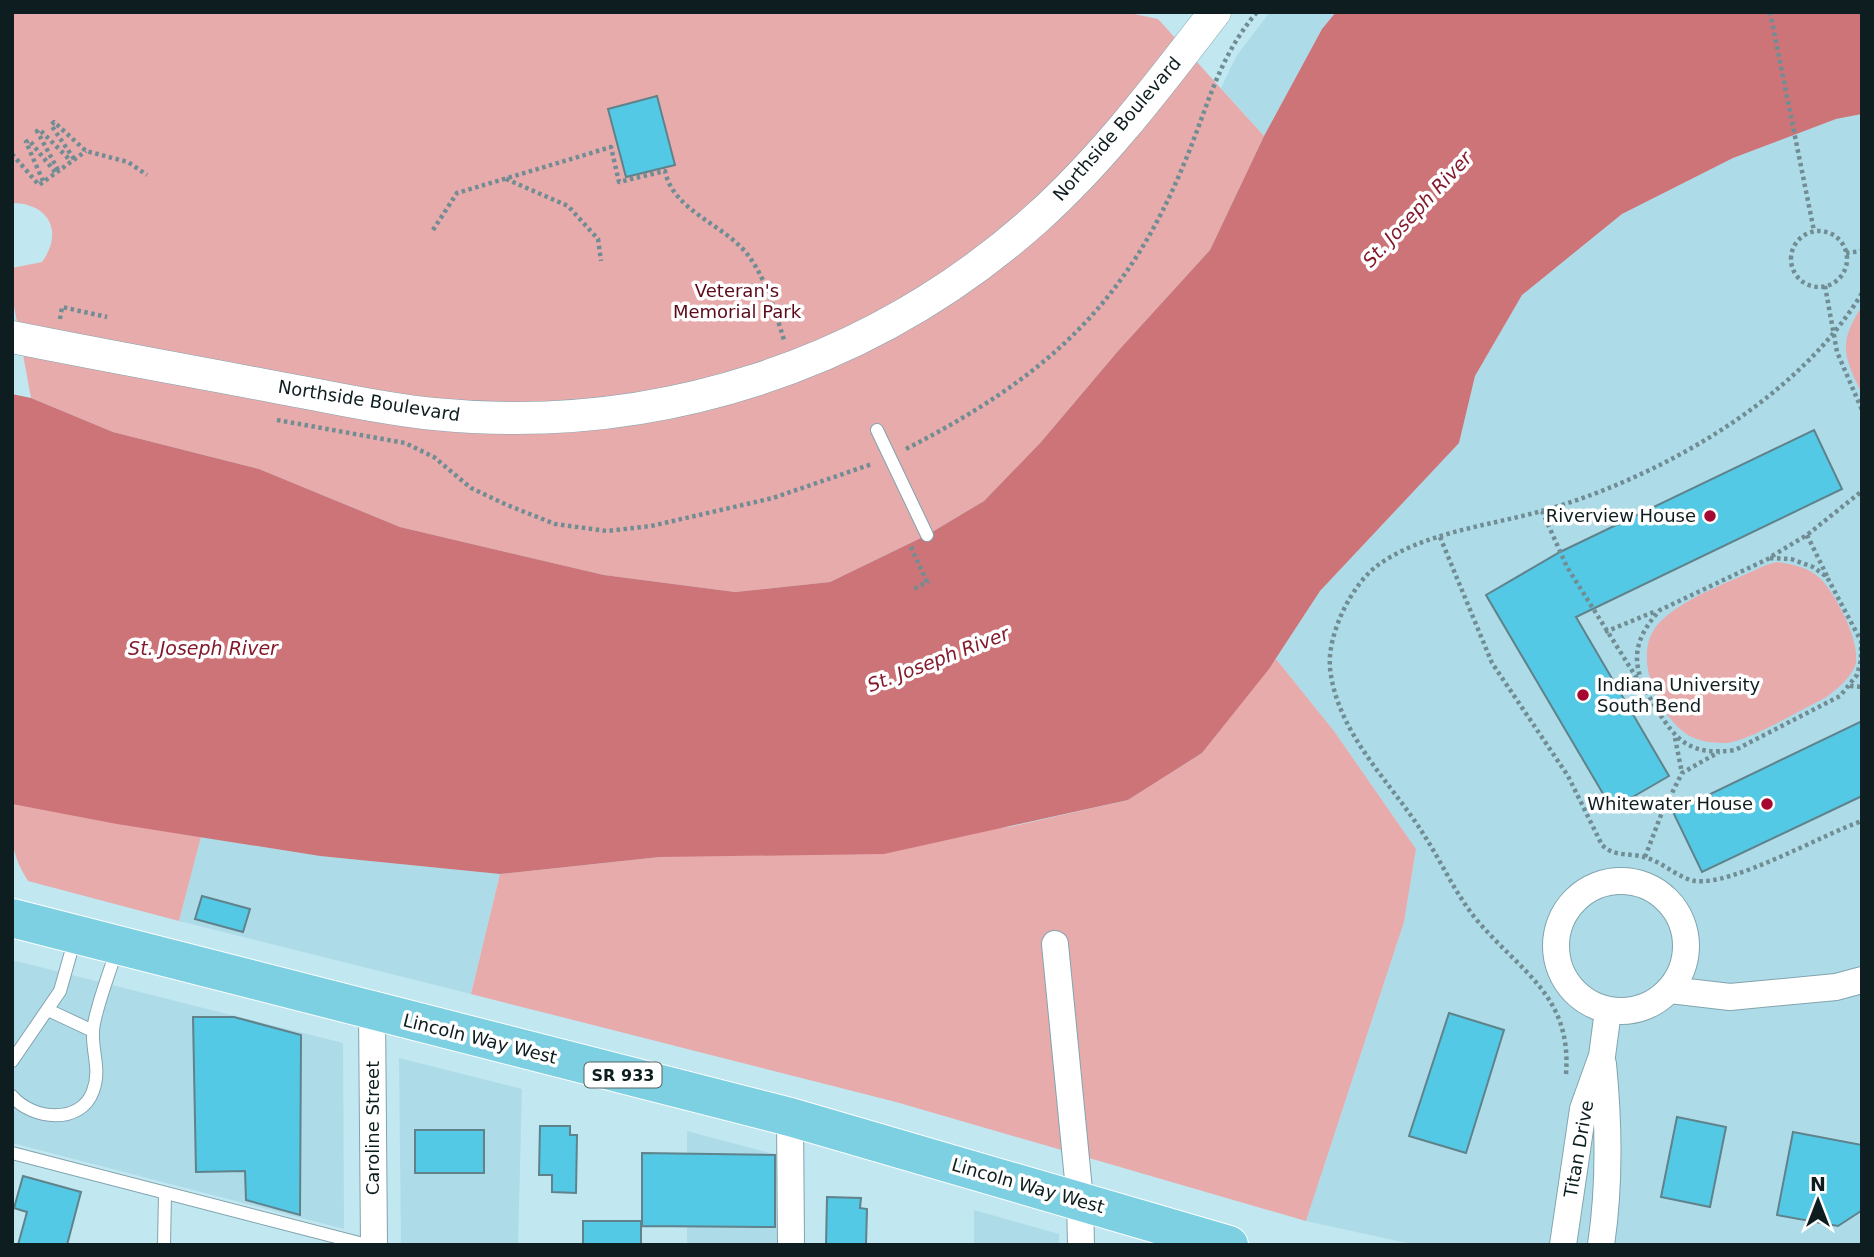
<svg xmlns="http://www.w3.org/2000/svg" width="1874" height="1257" font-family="'DejaVu Sans',sans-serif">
	<rect width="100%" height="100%" fill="#c1e7f1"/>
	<path fill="#aedbe8" d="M 1270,12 L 1336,12 L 1322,29 L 1264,136 L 1221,88 L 1237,55 Z
		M 1862,114 L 1862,1245 L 1416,1245 L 1306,1221 L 1404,922 L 1416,849 L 1334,731 L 1276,659 L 1320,591 L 1459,443 L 1475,376 L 1522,295 L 1622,214 L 1733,158 L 1836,119 Z
		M 201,837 L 320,856 L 500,874 L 471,994 L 179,921 Z
		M 12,960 L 343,1043 L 344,1229 L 12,1143 Z
		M 399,1058 L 522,1089 L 518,1245 L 401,1244 Z
		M 687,1131 L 781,1156 L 780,1245 L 687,1245 Z
		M 974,1210 L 1059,1234 L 1059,1245 L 974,1245 Z"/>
	<path fill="#e8abac" d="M 12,12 L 1125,12 L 1158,19 L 1264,136 L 1210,250 L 1118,351 L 1041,442 L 984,501 L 927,535 L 830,582 L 735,592 L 604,575 L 400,527 L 259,469 L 113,432 L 31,398 L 12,295 L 12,268 L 42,262 C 64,232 49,203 12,203 Z
		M 1862,306 L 1862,394 C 1843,354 1838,344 1862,306 Z
		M 1777,562 C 1793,564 1811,568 1822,580 C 1837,597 1862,644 1855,666 C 1850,679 1836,690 1825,698 C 1802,709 1746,743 1724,743 C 1707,743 1691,740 1679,728 C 1655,705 1632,652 1659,623 C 1682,598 1735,580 1766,565 Z
		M 1276,659 L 1334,731 L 1416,849 L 1404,922 L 1306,1221 L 896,1102 L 471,994 L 500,874 L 660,857 L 1009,827 L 1128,800 L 1202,753 Z
		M 13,804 L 201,837 L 179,921 L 28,881 C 10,853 11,836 13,804 Z"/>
	<path fill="#cc7478" d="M 1336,12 L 1862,12 L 1862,114 L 1836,119 L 1733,158 L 1622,214 L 1522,295 L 1475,376 L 1459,443 L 1320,591 L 1269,669 L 1202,753 L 1128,800 L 884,854 L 660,857 L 500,874 L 320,856 L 117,824 L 12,804 L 12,394 L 31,398 L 113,432 L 259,469 L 400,527 L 604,575 L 735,592 L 830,582 L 927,535 L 984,501 L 1041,442 L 1118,351 L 1210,250 L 1264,136 L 1322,29 Z"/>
	<path fill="#54c9e5" stroke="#5f828b" stroke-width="2" d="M 657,96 L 675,165 L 626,177 L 608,109 Z
		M 1814,430 L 1842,489 L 1576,617 L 1669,776 L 1612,809 L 1486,595 L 1560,552 Z
		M 1862,721 L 1862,796 L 1702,872 L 1673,812 Z
		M 202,896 L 250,909 L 243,932 L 195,919 Z
		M 1449,1013 L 1504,1030 L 1466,1153 L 1409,1136 Z
		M 193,1017 L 234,1017 L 301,1035 L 300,1215 L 246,1200 L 245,1171 L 196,1172 Z
		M 1677,1117 L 1726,1127 L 1710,1207 L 1661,1197 Z
		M 540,1126 L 570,1126 L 570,1135 L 577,1135 L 576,1193 L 552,1192 L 552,1175 L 539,1175 Z
		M 415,1130 L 484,1130 L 484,1173 L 415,1173 Z
		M 1793,1132 L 1862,1145 L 1861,1211 L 1838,1226 L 1777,1215 Z
		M 642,1153 L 775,1155 L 775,1227 L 642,1226 Z
		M 23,1176 L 81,1192 L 67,1245 L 18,1245 L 27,1212 L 14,1208 Z
		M 827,1197 L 861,1198 L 860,1208 L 867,1209 L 866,1245 L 826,1245 Z
		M 583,1221 L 641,1221 L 641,1245 L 583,1245 Z"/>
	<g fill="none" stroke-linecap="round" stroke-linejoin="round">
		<defs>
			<path id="service" d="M 877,430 L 927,535
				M 48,1010 L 93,1031
				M 12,1061 L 60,991 L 75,938
				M 12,1096 C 32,1120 81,1125 93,1091 C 101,1070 92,1053 93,1032 C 93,1015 111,968 117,949
				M 12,1153 L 367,1245
				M 164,1245 L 165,1193"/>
			<path id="minor" d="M1556 946a65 65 0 1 1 130 0a65 65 0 1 1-130 0Z
				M 1055,944 L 1080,1200 L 1081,1245
				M 1670,990 L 1730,997 L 1836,987 L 1862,980
				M 372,1012 L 374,1245
				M 790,1117 L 791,1245
				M 1563,1245 L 1583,1109 L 1602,1056 L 1608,1011
				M 1601,1245 C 1610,1185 1609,1125 1603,1064"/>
			<path id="tertiary" d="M 12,337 C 101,355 191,371 280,388 C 331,397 382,409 434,414 C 655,436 872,366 1037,218 C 1104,158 1160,83 1215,12"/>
			<path id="primary" d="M 12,918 L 790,1117 L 1229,1245"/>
		</defs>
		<use href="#service" stroke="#81a4ae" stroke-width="14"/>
		<use href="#minor" stroke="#81a4ae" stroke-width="28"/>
		<use href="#tertiary" stroke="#81a4ae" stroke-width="33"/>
		<use href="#primary" stroke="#fff" stroke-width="40"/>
		<path stroke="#718d94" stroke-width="4.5" stroke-dasharray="3.5 3.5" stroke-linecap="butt" d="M 1770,12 L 1814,231
			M 12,154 L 39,185 L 86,151
			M 74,159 L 51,125 L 54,122 L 86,151 L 128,162 L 147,175
			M 58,170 L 37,131 L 40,130 L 71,161
			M 506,179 L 568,206 L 598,239 L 601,261
			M 43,181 L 26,142 L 29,140 L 55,172
			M 433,230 L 457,193 L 611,147 L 619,182 L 665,171 C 673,211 724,224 748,255 C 766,279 775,311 784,340
			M1791 259a28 28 0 1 1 56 0a28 28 0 1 1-56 0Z
			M 1846,253 L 1862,251
			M 1825,286 L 1837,352 L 1862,410
			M 60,319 L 62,307 L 107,317
			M 277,420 L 405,443 L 434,457 L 471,488 L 507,505 L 555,524 L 607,531 L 651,526 L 773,498 L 872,464
			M 906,449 C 1045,377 1126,307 1186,159 C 1208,106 1218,58 1257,12
			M 1542,511 L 1567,567 L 1638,680
			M 1807,535 L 1827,576
			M 1440,537 L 1492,663 L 1568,776 L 1602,845 C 1615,858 1631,852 1647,858 C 1664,863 1678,878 1695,881 C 1733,886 1823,834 1862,821
			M 911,547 L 927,582 L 912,590
			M 1772,556 L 1807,535 L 1862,491
			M 1770,558 L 1791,559 L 1813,567 L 1827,577 L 1861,641 L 1861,660 L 1857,675 L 1840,696 L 1735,750 C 1691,756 1677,742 1656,708 C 1632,670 1628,645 1660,610 Z
			M 1605,632 L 1656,611
			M 1850,686 L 1862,687
			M 1675,738 L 1682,773
			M 1645,857 L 1661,815 L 1682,773 L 1719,752
			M 1566,1074 C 1572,995 1520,972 1476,919 C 1455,893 1442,863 1424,835 C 1391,782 1337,734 1330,668 C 1327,635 1351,585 1378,565 C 1423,533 1486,526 1538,512 C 1656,480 1798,400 1862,293"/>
		<use href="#service" stroke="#fff" stroke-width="12"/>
		<use href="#minor" stroke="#fff" stroke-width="26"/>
		<use href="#tertiary" stroke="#fff" stroke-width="32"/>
		<use href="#primary" stroke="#7cd0e2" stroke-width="38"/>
	</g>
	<g fill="#a50830" stroke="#fff" stroke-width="2.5">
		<circle cx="1710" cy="516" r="7"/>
		<circle cx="1583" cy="695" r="7"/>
		<circle cx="1767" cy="804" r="7"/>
	</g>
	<g text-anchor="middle" stroke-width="7" stroke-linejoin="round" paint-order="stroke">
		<rect fill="#fff" stroke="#566163" stroke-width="2" x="584.5" y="1062.5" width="77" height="25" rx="5"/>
		<g font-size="16" font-weight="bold" fill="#0e1d20">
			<text x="623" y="1081">SR 933</text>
		</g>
		<g font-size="18" fill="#0e1d20" stroke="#fff">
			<text transform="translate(1117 129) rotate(-49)" y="6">Northside Boulevard</text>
			<text transform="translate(369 401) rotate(9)" y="6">Northside Boulevard</text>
			<text transform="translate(480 1039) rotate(14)" y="6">Lincoln Way West</text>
			<text transform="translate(373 1128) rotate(-90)" y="6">Caroline Street</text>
			<text transform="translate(1579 1149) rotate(-80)" y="6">Titan Drive</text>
			<text transform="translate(1028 1186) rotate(16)" y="6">Lincoln Way West</text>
		</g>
		<g font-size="18" fill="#5c0919" stroke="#fff">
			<text x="737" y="297">Veteran's<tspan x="737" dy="21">Memorial Park</tspan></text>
		</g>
		<g font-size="18" fill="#0e1d20" stroke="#fff" text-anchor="end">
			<text x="1696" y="522">Riverview House</text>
			<text x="1597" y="691" text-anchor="start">Indiana University<tspan x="1597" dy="21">South Bend</tspan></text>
			<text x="1753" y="810">Whitewater House</text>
		</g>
		<g font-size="19" font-style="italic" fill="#84192b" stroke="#fff">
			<text transform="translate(1417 209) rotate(-47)" y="7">St. Joseph River</text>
			<text x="203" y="655">St. Joseph River</text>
			<text transform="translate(938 659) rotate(-21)" y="7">St. Joseph River</text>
		</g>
	</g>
	<rect width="1874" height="1257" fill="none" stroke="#0e1d20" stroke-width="28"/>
	<g transform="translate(1818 1201)" stroke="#ffffff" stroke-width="5" paint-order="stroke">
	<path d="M0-5L12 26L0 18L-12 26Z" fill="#0e1d20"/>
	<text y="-10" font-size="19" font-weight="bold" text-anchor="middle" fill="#0e1d20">N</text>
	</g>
</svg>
